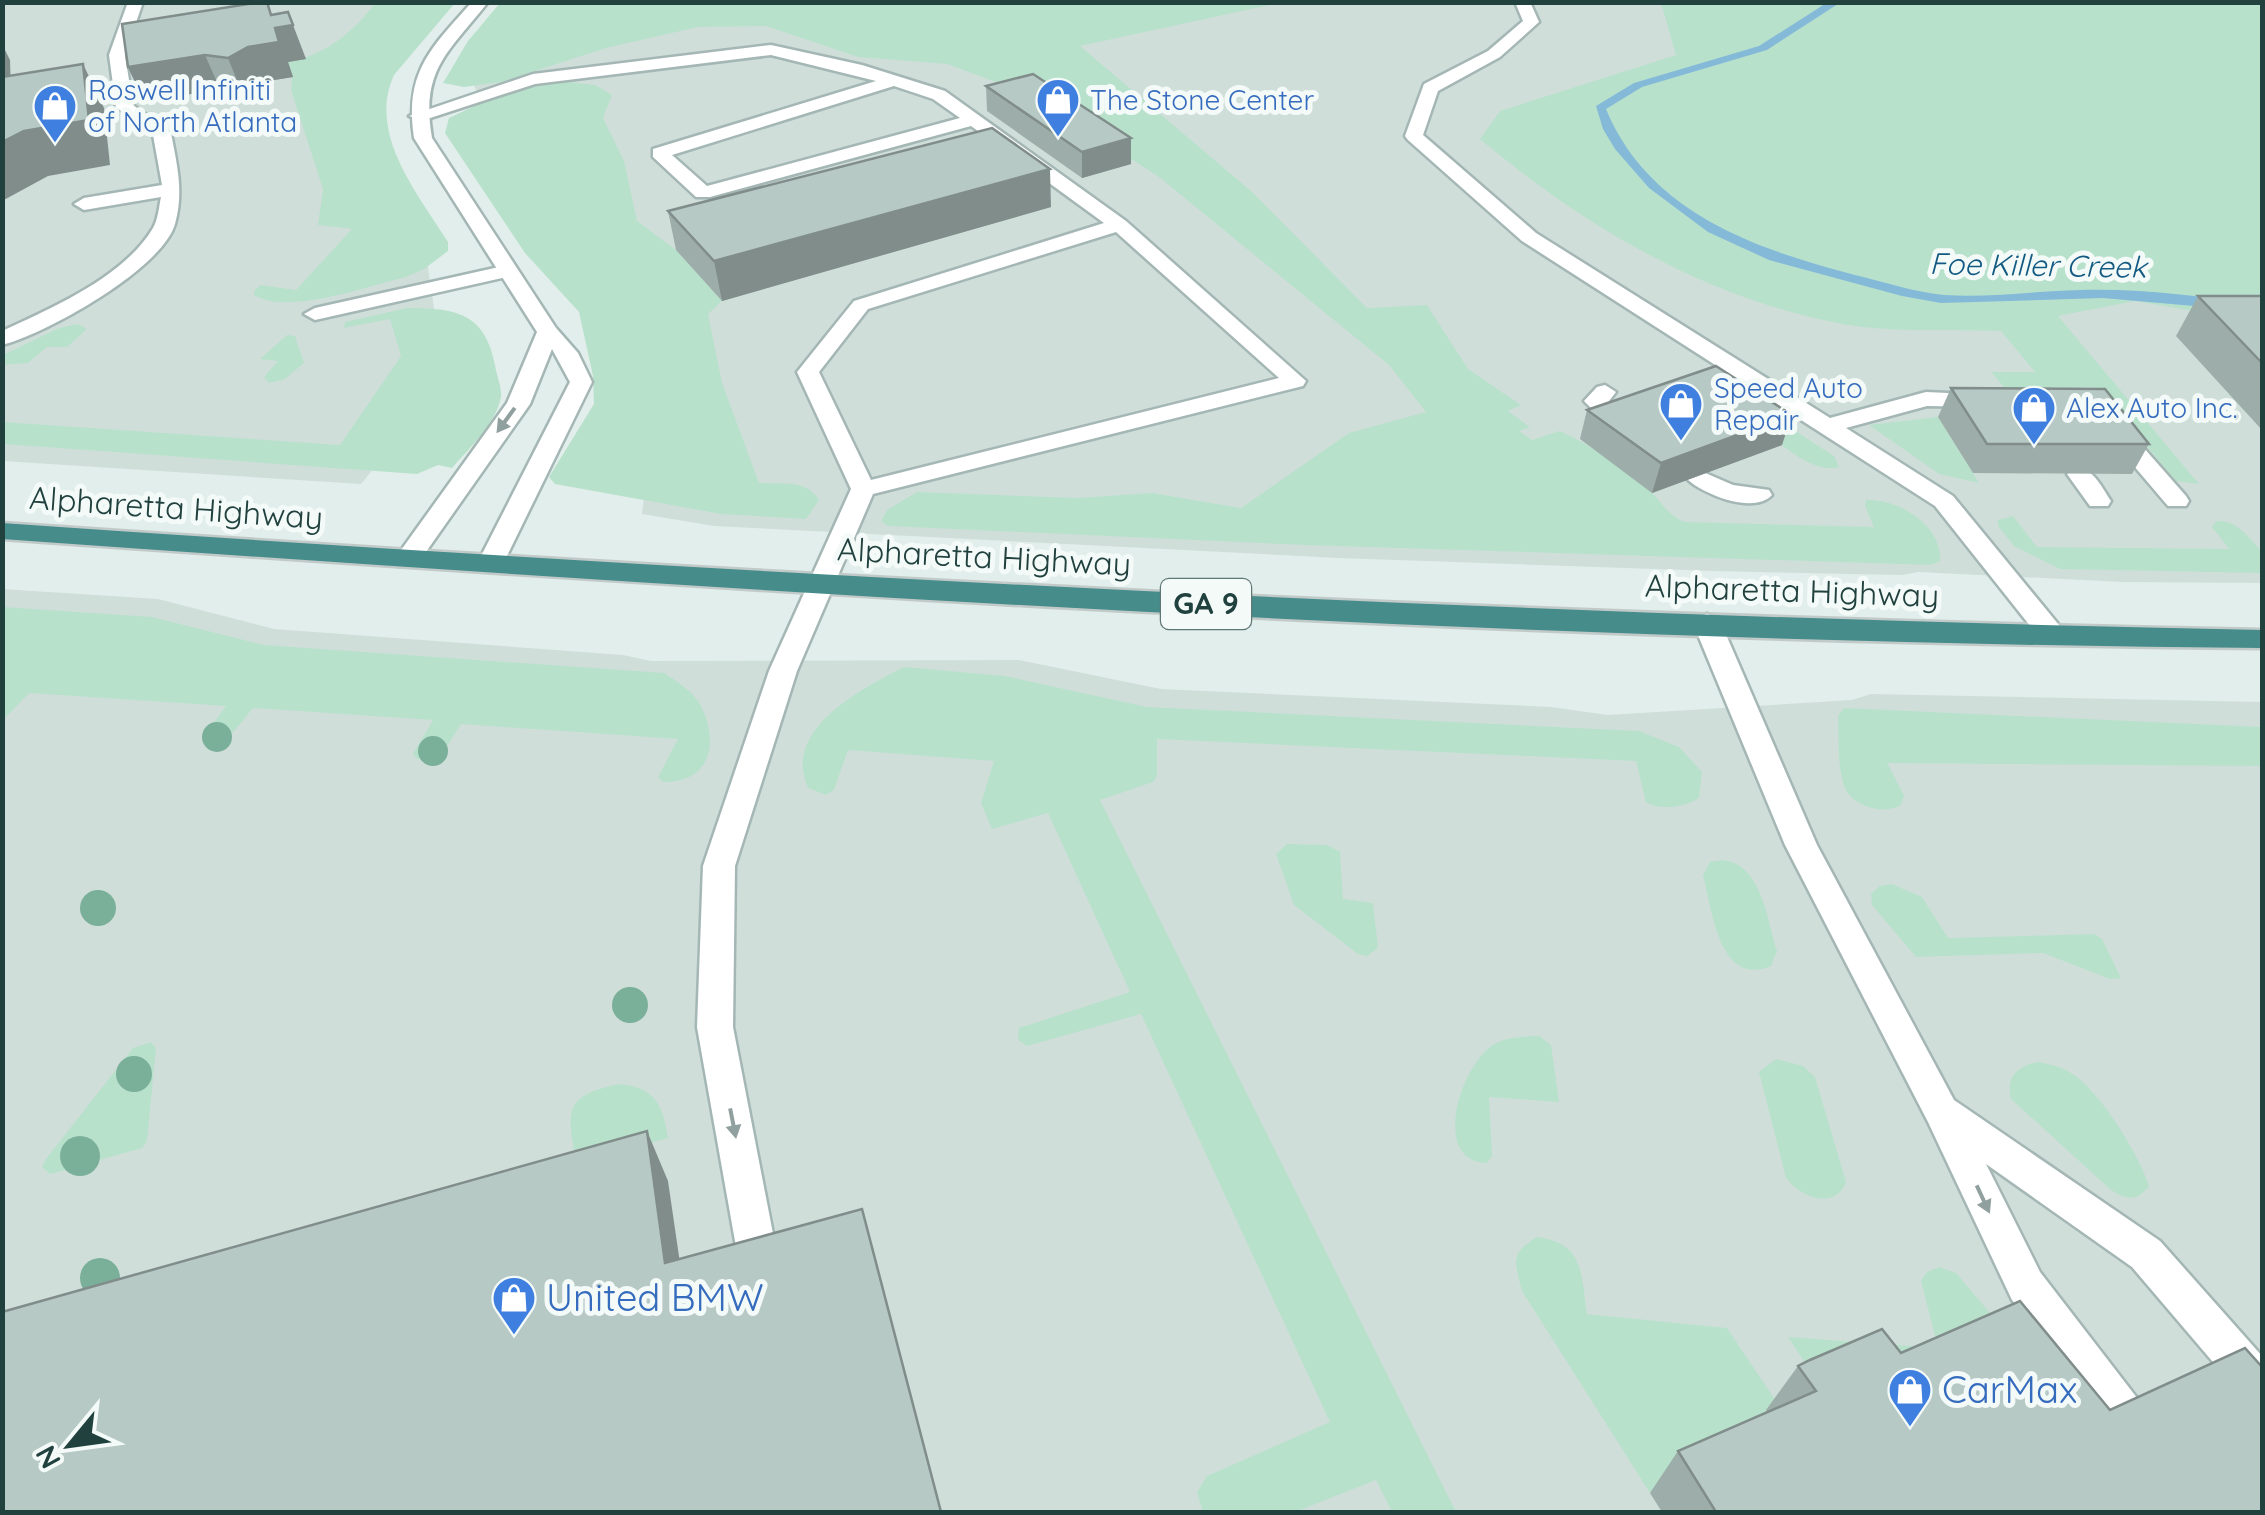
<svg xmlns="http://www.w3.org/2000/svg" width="2265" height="1515" font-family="Quicksand,sans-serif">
	<rect width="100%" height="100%" fill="#e2eeeb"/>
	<path fill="#d0deda" d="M 695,2 L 2168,2 L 2262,23 L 2262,583 L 2123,582 L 1918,572 L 1902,575 L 1712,571 L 1338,558 L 714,526 L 642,514 L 660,368 L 495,134 L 474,85 Z
		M 2,3 L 432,3 L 363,82 L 426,254 L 445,382 L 361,484 L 3,461 Z
		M 2,589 L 158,599 L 274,629 L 623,655 L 651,661 L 1019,660 L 1161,689 L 1551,707 L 1608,715 L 1852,700 L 1871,694 L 2262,702 L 2262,1512 L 3,1512 Z"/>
	<path fill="#b8e1cc" d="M 375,3 L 455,3 L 394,75 C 367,134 418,194 448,242 L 448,251 L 424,269 L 406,277 C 367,286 288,316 254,295 L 255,290 L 261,285 L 296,290 L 352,229 L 318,225 L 323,189 L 291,90 L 292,76 L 288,62 C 325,55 354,32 375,3 Z
		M 500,3 L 1279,3 L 1080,46 L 1251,191 L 1367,308 L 1427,305 L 1468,369 L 1521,405 L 1508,411 L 1530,427 L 1519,431 L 1532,440 L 1560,431 C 1592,445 1622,468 1649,490 C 1662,502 1668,516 1685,522 L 1874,527 L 1865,506 L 1866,500 C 1898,498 1943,526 1940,561 L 1931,565 L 1304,545 L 888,526 L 881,521 L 887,510 L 917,492 L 1077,498 L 1152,493 L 1241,508 L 1349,433 L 1426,412 L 1389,365 L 1159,177 L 1036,97 L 947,64 L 858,57 L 766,26 L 698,27 L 606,48 L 501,82 L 464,87 L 443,83 L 468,41 Z
		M 1661,3 L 2262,3 L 2262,323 L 2135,301 L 2058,316 L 2199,484 L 2176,481 L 2097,387 L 2005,388 L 1991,372 L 2035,372 L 2001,331 C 1951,329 1890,333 1842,324 C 1705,298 1585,227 1480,139 L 1500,111 L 1676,55 Z
		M 556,81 L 595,85 L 612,95 L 603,118 L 624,161 L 637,221 L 676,250 L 722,301 L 708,314 L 722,383 L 759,483 C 781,484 807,479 819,500 L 806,519 L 721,514 L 555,484 L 549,477 L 594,404 L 593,376 L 579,312 L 525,253 L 445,133 L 449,118 L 491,98 Z
		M 407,308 C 456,308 485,313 495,365 C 496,374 502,387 501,396 C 498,421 468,450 452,468 L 438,465 L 417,474 L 3,444 L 3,422 L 340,445 L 401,356 L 390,319 L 344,328 L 345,322 Z
		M 78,324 L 87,329 L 67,347 L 47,347 L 28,363 L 3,365 L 3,355 L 59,328 Z
		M 287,335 L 295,336 L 304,363 L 285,379 L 269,383 L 264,377 L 278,361 L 260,359 Z
		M 1712,377 L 1834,456 L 1839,467 C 1801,479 1738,402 1712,377 Z
		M 1938,417 L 1979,483 L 1939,474 L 1869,425 Z
		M 2013,516 L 2037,547 L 2229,549 L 2212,527 L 2216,521 C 2239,520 2247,537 2262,551 L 2262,573 L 2060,569 L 2014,546 L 1998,526 L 1998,520 Z
		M 3,607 L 152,617 L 264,645 L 664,673 C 677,681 692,691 700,704 C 720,742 711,783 663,782 L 658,777 L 678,739 L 461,724 L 441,756 L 417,759 L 413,754 L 433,720 L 253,708 C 238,725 230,745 204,742 L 204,736 L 226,706 L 29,693 L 3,720 Z
		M 904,667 L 1005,676 L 1147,707 L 1639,731 L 1679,747 L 1702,772 L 1699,798 C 1686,807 1659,811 1646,802 L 1636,761 L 1157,739 L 1157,776 L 1153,782 L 1100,800 L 1456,1512 L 1392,1512 L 1376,1480 L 1295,1512 L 1203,1512 L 1197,1492 L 1207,1476 L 1330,1422 L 1141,1014 L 1027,1046 L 1018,1040 L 1019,1028 L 1130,992 L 1048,813 L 992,829 L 981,803 L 994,761 L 848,750 L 834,790 L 826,795 L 808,788 C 781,729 863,688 904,667 Z
		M 1844,708 L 2262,727 L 2262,766 L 1887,763 L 1904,795 L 1901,805 C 1885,815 1853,807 1845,788 C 1837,769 1839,737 1838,716 Z
		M 1287,844 L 1327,845 L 1340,852 L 1343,899 L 1373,903 L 1378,948 L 1367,956 L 1358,954 L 1294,905 L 1276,854 Z
		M 1722,860 C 1762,863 1767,920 1777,951 L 1771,966 C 1719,988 1712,909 1703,875 L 1710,862 Z
		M 1892,884 L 1922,897 L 1948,938 L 2094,934 L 2102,939 L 2121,978 L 2110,979 L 2043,953 L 1916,957 L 1872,905 L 1871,894 L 1880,886 Z
		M 1539,1036 L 1551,1045 L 1559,1102 L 1489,1097 L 1492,1156 L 1487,1163 C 1431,1162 1459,1067 1493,1045 C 1506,1036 1524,1037 1539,1036 Z
		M 151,1042 L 156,1048 L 147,1141 L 142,1148 L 50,1174 L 42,1167 L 46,1159 L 133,1048 Z
		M 1776,1059 L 1803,1066 L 1815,1077 L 1846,1182 C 1835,1211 1800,1197 1786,1178 L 1759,1072 Z
		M 2037,1062 C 2051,1064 2063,1067 2074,1075 C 2101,1093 2140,1156 2149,1186 C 2137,1202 2127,1200 2111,1190 L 2011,1099 C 2006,1077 2016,1067 2037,1062 Z
		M 619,1084 C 655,1087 663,1105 668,1138 L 576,1165 C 569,1114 559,1096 619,1084 Z
		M 1537,1237 C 1585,1243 1581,1275 1587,1314 L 1727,1328 L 1778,1404 L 1783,1435 L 1650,1493 L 1522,1291 C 1515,1263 1509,1253 1537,1237 Z
		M 1939,1267 L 1956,1273 L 2008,1334 L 1821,1387 L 1788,1337 L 1938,1348 L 1921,1281 L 1927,1272 Z"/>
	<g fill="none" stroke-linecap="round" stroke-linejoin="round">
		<path fill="#84bad8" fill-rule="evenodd" d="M 1828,2 L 1841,2 L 1767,50 L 1642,87 L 1606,109 C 1649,213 1756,249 1855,275 C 1885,282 1913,292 1944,295 C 1990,298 2035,291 2080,290 C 2141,288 2202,297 2262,304 L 2262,312 L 2103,298 L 1941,303 L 1902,296 L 1769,260 L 1708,232 L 1649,188 L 1615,149 L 1603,129 L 1596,106 L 1634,83 L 1759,46 Z"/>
		<defs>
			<path id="service" d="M 128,2 L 143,2 L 125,55 L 133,105 L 171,133 C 177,165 184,192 175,224 C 162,269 46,334 2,345 L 2,331 C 52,308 124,277 153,228 C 158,220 159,206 161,197 L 84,210 L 74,204 L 84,198 L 162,185 L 153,135 L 116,107 L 109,55 Z
				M 1515,2 L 1530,2 L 1539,22 L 1500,57 L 1438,91 L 1423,135 L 1536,233 L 1830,418 L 1926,392 L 1992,395 L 1995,400 L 1984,407 L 1927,406 L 1846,428 L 1953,496 L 2063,630 L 2067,636 L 2063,642 L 2043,642 L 1935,506 L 1522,241 L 1408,140 L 1405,136 L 1424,84 L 1488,51 L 1523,21 Z
				M 771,45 L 862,65 L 945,91 L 1126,221 L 1306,381 L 1303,386 L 873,494 L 797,671 L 735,866 L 733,1027 L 781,1275 L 775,1288 L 761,1294 L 747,1288 L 741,1275 L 697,1027 L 703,866 L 769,671 L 851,489 L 797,372 L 854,301 L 1104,223 L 971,126 L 710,197 L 696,197 L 653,157 L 653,149 L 876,81 L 771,55 L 535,84 L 424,120 L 409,116 L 533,74 ZM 894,86 L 933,99 L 960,118 L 707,186 L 672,155 ZM 1116,232 L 1279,378 L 871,480 L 819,372 L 868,309 Z
				M 508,265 L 515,267 L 515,275 L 315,320 L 304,314 L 315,308 Z
				M 1605,385 L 1616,392 L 1609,401 L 1633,425 L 1629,430 L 1613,430 L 1584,401 L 1597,387 Z
				M 2113,420 L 2121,422 L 2186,496 L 2189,501 L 2186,506 L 2168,506 L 2105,432 L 2101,427 Z
				M 2079,467 C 2094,470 2103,489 2111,501 L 2108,506 L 2090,506 L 2067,474 Z
				M 1696,469 L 1733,485 L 1769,490 L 1772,495 C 1754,515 1700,494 1684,476 Z
				M 1707,614 L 1717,617 L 1721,623 L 1817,845 L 1954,1100 L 2160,1241 L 2262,1356 L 2262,1408 L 2247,1402 L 2132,1267 L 1986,1164 L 2040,1272 L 2144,1407 L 2151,1422 L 2144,1437 L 2129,1444 L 2114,1437 L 2012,1300 L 1928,1122 L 1785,845 L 1693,623 L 1697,617 Z"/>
			<path id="minor" d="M 472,2 L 488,2 C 449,52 420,69 432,138 L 556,328 L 578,353 L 592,382 L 503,564 L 490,572 L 477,564 L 570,382 L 552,349 L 530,404 L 416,566 L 398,566 L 394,560 L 507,403 L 537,332 L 414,138 C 404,72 431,48 472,2 Z"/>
			<path id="trunk" d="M 2,523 C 755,575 1508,615 2262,630 L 2262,648 C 1509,642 754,592 2,539 Z"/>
		</defs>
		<use href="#service" stroke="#a4b7b4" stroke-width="5"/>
		<use href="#minor" stroke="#a4b7b4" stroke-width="5"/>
		<use href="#trunk" stroke="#c1cac9" stroke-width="5"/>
		<use href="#service" fill="#fff" fill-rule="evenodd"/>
		<use href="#minor" fill="#fff" fill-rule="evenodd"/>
		<use href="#trunk" fill="#458c8a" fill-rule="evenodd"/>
	</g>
	<g fill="#7aaf9a">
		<circle cx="217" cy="737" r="15"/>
		<circle cx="433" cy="751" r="15"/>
		<circle cx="98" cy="908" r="18"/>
		<circle cx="630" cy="1005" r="18"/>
		<circle cx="134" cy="1074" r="18"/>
		<circle cx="80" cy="1156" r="20"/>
		<circle cx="100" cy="1278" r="20"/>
	</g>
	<path fill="#9dada9" d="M 272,15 L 306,59 L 288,62 L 293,77 L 262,82 L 242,93 L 220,89 L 144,102 L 128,67 Z
		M 986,86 L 1131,138 L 1131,164 L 1082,178 L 987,111 Z
		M 1051,207 L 722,301 L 676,250 L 668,211 Z
		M 2198,296 L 2262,296 L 2262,430 L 2176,336 Z
		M 1951,388 L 2149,444 L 2132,474 L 1973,473 L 1938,417 Z
		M 1587,410 L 1782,445 L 1652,493 L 1580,439 Z
		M 1901,1353 L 2110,1410 L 2262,1512 L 1662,1512 L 1650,1493 L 1678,1451 L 1767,1412 L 1766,1410 L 1798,1366 Z"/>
	<path fill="#808d8a" d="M 293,25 L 306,59 L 288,62 L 293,77 L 262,82 L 242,93 L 228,58 L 275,28 Z
		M 2,44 L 10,60 L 12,123 L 2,105 Z
		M 205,55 L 220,89 L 144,102 L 128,67 Z
		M 83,64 L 104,108 L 110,165 L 48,176 L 2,201 L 2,142 Z
		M 1131,138 L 1131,164 L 1082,178 L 1082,152 Z
		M 1050,169 L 1051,207 L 722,301 L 714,261 Z
		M 1792,415 L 1782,445 L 1652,493 L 1661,463 Z
		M 647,1131 L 668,1181 L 687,1311 L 665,1263 Z"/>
	<path fill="#b7c9c5" stroke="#808d8a" stroke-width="2.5" d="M 261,2 L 267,2 L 271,15 L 288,12 L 293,25 L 275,28 L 279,42 L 248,47 L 228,58 L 205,55 L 128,67 L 122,24 Z
		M 83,64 L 89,120 L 24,131 L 2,142 L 2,77 Z
		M 1033,74 L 1131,138 L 1082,152 L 986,86 Z
		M 992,128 L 1050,169 L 714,261 L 668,211 Z
		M 2198,296 L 2262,296 L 2262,363 Z
		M 1716,366 L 1792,415 L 1661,463 L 1587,410 Z
		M 1951,388 L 2105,389 L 2149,444 L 1987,444 Z
		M 647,1131 L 665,1263 L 862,1209 L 941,1512 L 2,1512 L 2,1312 Z
		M 2020,1301 L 2110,1410 L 2245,1348 L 2262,1367 L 2262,1512 L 1716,1512 L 1678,1451 L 1816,1391 L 1798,1366 L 1810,1360 L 1882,1329 L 1901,1353 Z"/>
	<defs><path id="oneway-solid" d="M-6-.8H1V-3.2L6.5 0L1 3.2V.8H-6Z" transform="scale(2.5)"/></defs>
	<g fill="#90a09e">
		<use href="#oneway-solid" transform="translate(506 420) rotate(126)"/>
		<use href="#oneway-solid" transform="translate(733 1123) rotate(79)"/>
		<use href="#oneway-solid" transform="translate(1983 1199) rotate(65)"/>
	</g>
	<defs>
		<symbol id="shop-pin" viewBox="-11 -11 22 30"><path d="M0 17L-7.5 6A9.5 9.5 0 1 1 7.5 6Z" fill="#3f7fe0" stroke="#f3faf8"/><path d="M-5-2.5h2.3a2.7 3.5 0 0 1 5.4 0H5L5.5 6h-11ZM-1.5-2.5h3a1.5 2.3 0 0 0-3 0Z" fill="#fff"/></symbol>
	</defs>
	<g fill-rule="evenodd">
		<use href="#shop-pin" x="1033" y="75" width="50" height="68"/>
		<use href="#shop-pin" x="30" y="81" width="50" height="68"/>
		<use href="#shop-pin" x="1656" y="379" width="50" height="68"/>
		<use href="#shop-pin" x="2009" y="383" width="50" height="68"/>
		<use href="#shop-pin" x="489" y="1273" width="50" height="68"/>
		<use href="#shop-pin" x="1885" y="1365" width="50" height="68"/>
	</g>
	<g text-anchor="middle" stroke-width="10" stroke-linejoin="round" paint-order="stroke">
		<g font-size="28" fill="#366cbe" stroke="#f3faf8" text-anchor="start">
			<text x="88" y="100">Roswell Infiniti<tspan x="88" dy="32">of North Atlanta</tspan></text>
			<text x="1090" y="110">The Stone Center</text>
			<text x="1714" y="398">Speed Auto<tspan x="1714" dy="32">Repair</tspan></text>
			<text x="2066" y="418">Alex Auto Inc.</text>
		</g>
		<g font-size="30" font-style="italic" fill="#135a83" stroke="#f3faf8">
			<text transform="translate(2038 266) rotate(1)" y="10">Foe Killer Creek</text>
		</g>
		<rect fill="#f3faf8" stroke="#5f7876" stroke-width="2.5" x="1161" y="579" width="90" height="50" rx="8"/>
		<g font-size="30" font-weight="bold" fill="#20413e">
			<text x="1206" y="614">GA 9</text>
		</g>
		<g font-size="32" fill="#20413e" stroke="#f3faf8">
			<text transform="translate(176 508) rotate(4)" y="11">Alpharetta Highway</text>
			<text transform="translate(984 557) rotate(3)" y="11">Alpharetta Highway</text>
			<text transform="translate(1792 591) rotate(2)" y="11">Alpharetta Highway</text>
		</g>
		<g font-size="38" fill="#366cbe" stroke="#f3faf8" text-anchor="start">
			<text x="546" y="1311">United BMW</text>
			<text x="1942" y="1403">CarMax</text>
		</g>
	</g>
	<rect width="2265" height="1515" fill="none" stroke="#20413e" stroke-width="10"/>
	<g transform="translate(70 1445) rotate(241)" stroke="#f3faf8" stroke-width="8" paint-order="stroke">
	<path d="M0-8L18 38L0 25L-18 38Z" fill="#20413e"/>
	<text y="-15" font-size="28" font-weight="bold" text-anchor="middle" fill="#20413e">N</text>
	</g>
</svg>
